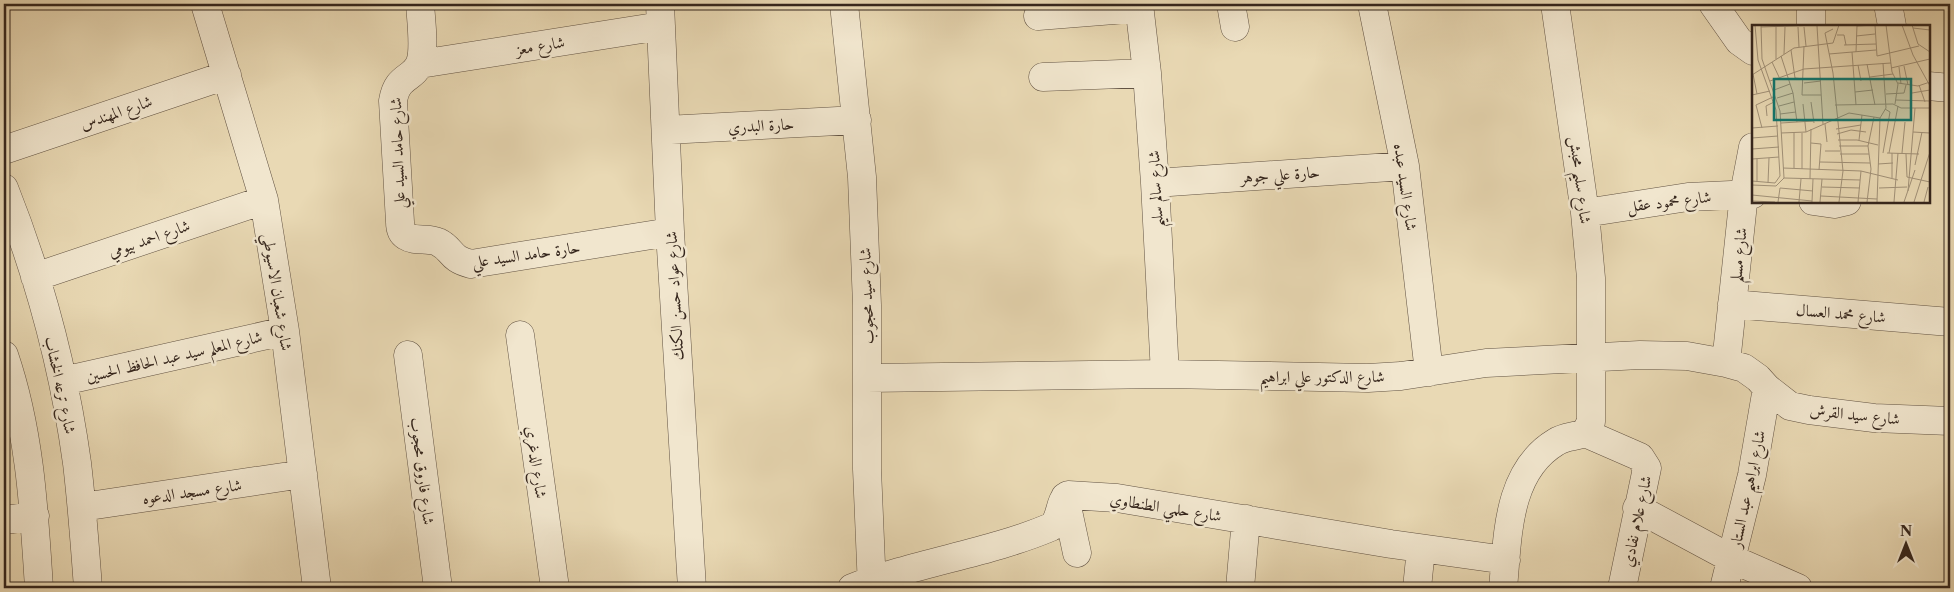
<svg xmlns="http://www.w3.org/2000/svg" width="1954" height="592" font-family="'Libre Caslon Text',Amiri,serif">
	<rect width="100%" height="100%" fill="#e9d9b4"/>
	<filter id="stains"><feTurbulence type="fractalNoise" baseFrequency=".004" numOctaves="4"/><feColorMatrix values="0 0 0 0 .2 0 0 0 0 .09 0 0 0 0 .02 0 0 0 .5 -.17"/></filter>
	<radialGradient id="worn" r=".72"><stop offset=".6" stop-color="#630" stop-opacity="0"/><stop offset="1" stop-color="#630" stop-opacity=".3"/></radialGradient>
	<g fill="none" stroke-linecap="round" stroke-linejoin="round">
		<defs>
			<path id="minor" d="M 205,4 L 264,200 L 285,331 L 317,588
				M 420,4 C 421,19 425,50 420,63 C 413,80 397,75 393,101 L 400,222 C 400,227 401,233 406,236 C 415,242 428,237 438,242 C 453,249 449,259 471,264 L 670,232
				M 660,4 L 670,232 L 692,588
				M 844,4 L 862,177 L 867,305 L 867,469 L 872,588
				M 1139,4 L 1147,73 L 1155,183 L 1165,374
				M 1231,4 L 1235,27
				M 1372,4 L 1405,166 L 1429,372
				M 1713,4 L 1739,41 L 1753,51
				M 1811,4 L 1811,26
				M 1888,4 L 1892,26
				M 1038,16 L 1139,8
				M 420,64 L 661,26
				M 1043,77 L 1147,73
				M 1928,86 L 1950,88
				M 666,130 L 857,120
				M 4,150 L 227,75
				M 1155,183 L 1405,166
				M 4,188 C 39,276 64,369 77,463 C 82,505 85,547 88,588
				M 1813,201 L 1834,204 L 1847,201
				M 1585,213 L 1688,197 L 1753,194
				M 35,277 L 264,200
				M 1732,304 L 1950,322
				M 520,335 L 555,588
				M 4,355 C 30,431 34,509 39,588
				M 408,355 L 438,588
				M 1726,363 L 1744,194 L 1753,147
				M 867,378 L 1165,374 L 1368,378 L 1401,376 L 1486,363 L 1640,355 L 1687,356 L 1726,363 L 1744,368 L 1758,378 L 1767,388 L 1790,406 L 1809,410 L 1874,418 L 1950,421
				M 63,381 L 285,331
				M 1585,433 L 1640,457 L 1647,468 L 1622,588
				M 1065,497 L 1077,553
				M 82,507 L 303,474
				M 1637,508 L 1732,559 L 1798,588
				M 4,520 L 35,516
				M 852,588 C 917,562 987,554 1051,527 C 1062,519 1058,502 1068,495 L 1117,498 L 1391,544 L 1506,560
				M 1240,588 L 1246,519
				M 1417,588 L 1421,549
				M 1503,588 C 1508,538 1506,472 1556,442 C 1565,436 1575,437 1585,433 L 1591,422 L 1591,278 L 1585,213 L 1555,4
				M 1724,588 L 1752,475 L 1767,388"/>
		</defs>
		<use href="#minor" stroke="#625343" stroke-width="29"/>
		<use href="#minor" stroke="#f1e6ce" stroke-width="28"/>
	</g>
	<g text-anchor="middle" stroke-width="5" stroke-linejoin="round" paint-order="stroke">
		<g font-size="16" fill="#35261d" stroke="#f1e6ce">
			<text transform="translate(540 45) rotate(-9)" y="6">شارع معز</text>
			<text transform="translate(116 112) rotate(-19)" y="6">شارع المهندس</text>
			<text transform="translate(761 125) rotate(-3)" y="6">حارة البدري</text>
			<text transform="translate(397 153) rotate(-92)" y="6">شارع حامد السيد علي</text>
			<text transform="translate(1280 174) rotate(-4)" y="6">حارة علي جوهر</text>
			<text transform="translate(1581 180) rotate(83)" y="6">شارع سليم محبش</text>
			<text transform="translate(1406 187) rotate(82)" y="6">شارع السيد عبده</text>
			<text transform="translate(1155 189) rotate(-93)" y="6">شارع سالم سليم</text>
			<text transform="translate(1669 201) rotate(-7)" y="6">شارع محمود عقل</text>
			<text transform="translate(149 238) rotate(-19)" y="6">شارع احمد بيومي</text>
			<text transform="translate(526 254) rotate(-8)" y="6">حارة حامد السيد علي</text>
			<text transform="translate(1738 255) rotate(-84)" y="6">شارع مسلم</text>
			<text transform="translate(278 292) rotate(81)" y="6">شارع شعبان الاسيوطي</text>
			<text transform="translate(674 296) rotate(-93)" y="6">شارع عواد حسن الكنك</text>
			<text transform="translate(866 296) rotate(-92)" y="6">شارع سيد محجوب</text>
			<text transform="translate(1841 313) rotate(5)" y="6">شارع محمد العسال</text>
			<text transform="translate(174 356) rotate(-13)" y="6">شارع المعلم سيد عبد الحافظ الحسين</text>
			<text x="1322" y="382">شارع الدكتور علي ابراهيم</text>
			<text transform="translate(61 385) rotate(78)" y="6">شارع ترعه الخشاب</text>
			<text transform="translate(1855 414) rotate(6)" y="6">شارع سيد القرش</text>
			<text transform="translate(537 462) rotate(82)" y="6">شارع الدغري</text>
			<text transform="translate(423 471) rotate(83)" y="6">شارع فاروق محجوب</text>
			<text transform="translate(1747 489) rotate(-78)" y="6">شارع ابراهيم عبد الستار</text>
			<text transform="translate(192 491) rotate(-8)" y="6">شارع مسجد الدعوه</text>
			<text transform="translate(1166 507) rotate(9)" y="6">شارع حلمي الطنطاوي</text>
			<text transform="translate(1636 521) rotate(-78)" y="6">شارع علام نفادي</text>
		</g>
	</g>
	<g transform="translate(1752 25)">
		<rect width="178" height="178" fill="#e9d9b4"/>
		<path fill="none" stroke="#a19178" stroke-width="1" d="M 134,0 L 140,47 L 146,59 L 143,79M 150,0 L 161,30 L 178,61M 160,0 L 166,19 L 178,27M 65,1 L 71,99M 105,1 L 123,0 L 125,31 L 167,21M 9,2 L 68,0M 24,2 L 24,34M 46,2 L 47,22M 52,2 L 54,21M 161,3 L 178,5M 81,4 L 73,8 L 81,48 L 91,146 L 87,177M 85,10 L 92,10 L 94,20M 104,11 L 123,9M 92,20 L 124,19M 52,21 L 50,70 L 69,70M 39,25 L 43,53 L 52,54M 100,27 L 104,80M 104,27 L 105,0M 32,29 L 33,2M 77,29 L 124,25M 29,31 L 41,68 L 45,97M 20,37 L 27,52M 115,39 L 123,80M 106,40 L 109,56M 152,41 L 156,60M 147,42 L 149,59M 139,43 L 178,34M 1,49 L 5,69M 0,50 L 42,23 L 81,18 L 87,0M 118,52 L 141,49M 18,56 L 52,44 L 139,38M 52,58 L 69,56M 146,58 L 166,61 L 178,57M 167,60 L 173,77M 22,65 L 38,59M 103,67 L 121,65M 160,68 L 178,65M 134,69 L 152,68 L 154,60M 0,70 L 18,66M 25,73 L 41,68M 144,75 L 178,76M 59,77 L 62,98M 51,79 L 54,107M 83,80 L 141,79 L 149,83 L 178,83M 27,81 L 42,77M 28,89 L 44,87M 15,91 L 14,81 L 22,77M 29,98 L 61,96M 73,99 L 75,117M 0,103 L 26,101M 10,103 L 4,80 L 21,72M 84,104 L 109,100M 161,107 L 178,108M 29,108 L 54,107 L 97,88 L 128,93M 50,108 L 50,144M 85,109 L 99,105 L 114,107M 0,113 L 26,111M 86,115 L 105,115 L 126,120M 107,115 L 110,90M 59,118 L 69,119 L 67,145M 87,121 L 116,121M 0,124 L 27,122M 73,126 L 88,126M 131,128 L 138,87 L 133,84M 135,128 L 167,129M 137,128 L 146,81M 150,128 L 153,97M 88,129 L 117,129M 154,129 L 155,152 L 178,157M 0,134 L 27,132M 68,137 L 118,138M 126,139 L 141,138M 163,140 L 170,107M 31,143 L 109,146 L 146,155M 42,143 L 42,108M 178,145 L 178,164M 32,153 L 108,155M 140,153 L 140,128M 58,154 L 59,104M 0,156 L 23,158 L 28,151 L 24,85 L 6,35 L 3,0M 5,157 L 5,133M 16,158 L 17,133M 0,160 L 24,161 L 32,153 L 28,86 L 10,34 L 9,0M 70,162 L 108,163M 127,163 L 155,162M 156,166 L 163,83M 0,170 L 60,176M 69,171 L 125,174M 0,176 L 23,177M 26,177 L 28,163 L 61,166M 47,177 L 49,154M 60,177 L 61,154M 68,177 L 70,154M 106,177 L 109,146M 115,177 L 119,144 L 116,121 L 122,92M 125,177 L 128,93 L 134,83 L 131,38M 142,177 L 146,128M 152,177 L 163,145M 162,177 L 178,127M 172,177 L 176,162"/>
		<path fill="#0f766e" fill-opacity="0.15" stroke="#0f766e" stroke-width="2.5" d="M 22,54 L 159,54 L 159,95 L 22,95 Z"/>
		<rect width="178" height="178" fill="none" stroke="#35261d" stroke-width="2.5"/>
	</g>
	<rect width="1954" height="592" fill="none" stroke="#e9d9b4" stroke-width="20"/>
	<rect x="5" y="5" width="1944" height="582" fill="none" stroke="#35261d" stroke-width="2.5"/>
	<rect x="10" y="10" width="1934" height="572" fill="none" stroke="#35261d"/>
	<g transform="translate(1906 544)" stroke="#f1e6ce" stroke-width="4" paint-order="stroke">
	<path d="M0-4L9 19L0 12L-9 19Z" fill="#35261d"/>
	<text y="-8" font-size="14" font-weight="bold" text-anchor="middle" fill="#35261d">N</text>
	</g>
	<rect width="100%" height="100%" filter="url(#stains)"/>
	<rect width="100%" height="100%" fill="url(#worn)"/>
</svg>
